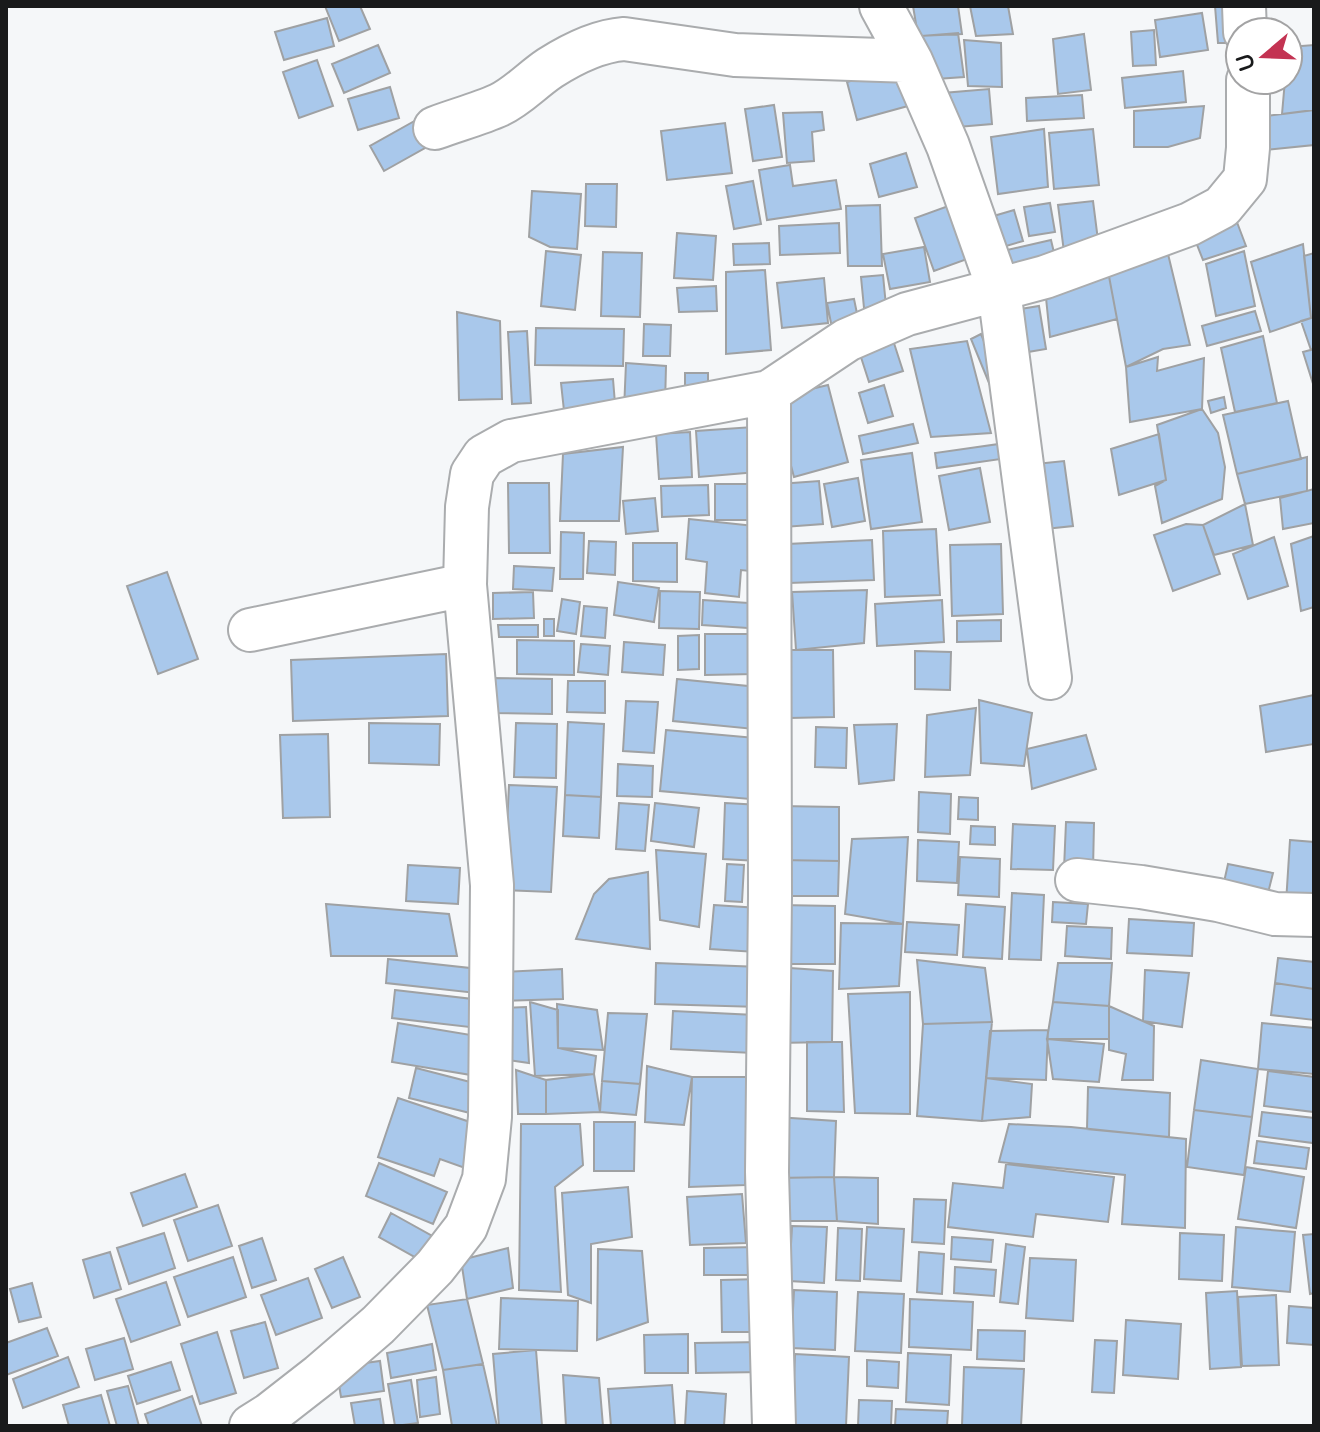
<svg xmlns="http://www.w3.org/2000/svg" width="1320" height="1432" font-family="'Varela Round',sans-serif">
	<rect width="100%" height="100%" fill="#f5f7f9"/>
	<path fill="#a9c8eb" stroke="#9fa1a3" stroke-width="2" d="M 325,6 L 360,6 L 370,29 L 339,41 Z
		M 913,6 L 958,6 L 962,34 L 918,36 Z
		M 970,6 L 1008,6 L 1013,34 L 976,36 Z
		M 1215,6 L 1236,6 L 1236,43 L 1218,43 Z
		M 1202,13 L 1208,50 L 1160,57 L 1155,20 Z
		M 327,18 L 334,46 L 284,60 L 275,32 Z
		M 1154,30 L 1156,65 L 1133,66 L 1131,32 Z
		M 958,33 L 964,77 L 922,80 L 910,37 Z
		M 1084,34 L 1091,90 L 1058,94 L 1053,39 Z
		M 964,40 L 1001,43 L 1002,87 L 968,86 Z
		M 378,45 L 390,73 L 344,93 L 332,64 Z
		M 1314,45 L 1314,110 L 1282,114 L 1285,80 L 1288,80 L 1289,47 Z
		M 317,60 L 333,106 L 299,118 L 283,72 Z
		M 898,68 L 908,106 L 857,120 L 847,82 Z
		M 1183,71 L 1186,102 L 1125,108 L 1122,78 Z
		M 390,87 L 399,118 L 358,130 L 348,99 Z
		M 989,89 L 992,124 L 946,128 L 943,93 Z
		M 1082,95 L 1084,118 L 1027,121 L 1026,98 Z
		M 774,105 L 782,157 L 753,161 L 745,109 Z
		M 1204,106 L 1200,138 L 1168,147 L 1134,147 L 1134,111 Z
		M 1314,110 L 1314,145 L 1264,150 L 1266,116 Z
		M 822,112 L 824,130 L 812,132 L 814,161 L 787,163 L 783,113 Z
		M 418,119 L 432,144 L 384,171 L 370,146 Z
		M 725,123 L 732,173 L 667,180 L 661,131 Z
		M 1044,129 L 1048,187 L 998,194 L 991,137 Z
		M 1093,129 L 1099,185 L 1054,189 L 1049,133 Z
		M 906,153 L 917,187 L 879,197 L 870,164 Z
		M 790,165 L 793,186 L 836,180 L 841,209 L 767,220 L 759,170 Z
		M 753,181 L 761,224 L 734,229 L 726,186 Z
		M 586,184 L 617,184 L 616,227 L 585,226 Z
		M 532,191 L 581,194 L 577,249 L 550,247 L 529,237 Z
		M 1093,201 L 1099,248 L 1064,252 L 1058,205 Z
		M 1050,203 L 1055,232 L 1029,236 L 1024,207 Z
		M 880,205 L 882,266 L 848,266 L 846,206 Z
		M 951,205 L 970,258 L 934,271 L 915,218 Z
		M 1014,210 L 1023,241 L 989,251 L 980,220 Z
		M 1235,217 L 1246,246 L 1203,260 L 1192,232 Z
		M 839,223 L 840,253 L 780,255 L 779,226 Z
		M 677,233 L 716,236 L 713,280 L 674,278 Z
		M 1051,240 L 1056,261 L 999,274 L 994,253 Z
		M 769,243 L 770,264 L 734,265 L 733,244 Z
		M 1303,244 L 1311,318 L 1270,332 L 1251,262 Z
		M 924,247 L 930,282 L 890,289 L 883,254 Z
		M 546,251 L 581,255 L 575,310 L 541,306 Z
		M 1244,251 L 1255,306 L 1216,316 L 1206,264 Z
		M 603,252 L 642,253 L 640,317 L 601,316 Z
		M 1314,253 L 1314,349 L 1311,350 L 1301,321 L 1311,318 L 1304,256 Z
		M 1168,254 L 1190,345 L 1163,349 L 1126,367 L 1108,271 Z
		M 765,270 L 771,350 L 726,354 L 726,272 Z
		M 1108,271 L 1117,319 L 1050,337 L 1045,288 Z
		M 883,275 L 886,306 L 864,308 L 861,277 Z
		M 824,278 L 828,323 L 782,328 L 777,283 Z
		M 716,286 L 717,311 L 679,312 L 677,288 Z
		M 854,299 L 860,328 L 833,333 L 827,303 Z
		M 1039,306 L 1046,349 L 1022,353 L 1015,310 Z
		M 1255,311 L 1261,331 L 1207,346 L 1202,326 Z
		M 457,312 L 500,321 L 502,399 L 459,400 Z
		M 644,324 L 671,325 L 670,356 L 643,356 Z
		M 536,328 L 624,329 L 623,366 L 535,365 Z
		M 527,331 L 531,403 L 512,404 L 508,332 Z
		M 981,334 L 1006,395 L 996,400 L 971,339 Z
		M 1263,336 L 1277,403 L 1235,412 L 1221,348 Z
		M 892,337 L 903,371 L 869,382 L 858,348 Z
		M 967,341 L 991,433 L 931,437 L 910,349 Z
		M 1314,349 L 1314,387 L 1303,352 Z
		M 1158,357 L 1157,371 L 1204,358 L 1202,409 L 1130,422 L 1126,367 Z
		M 626,363 L 666,366 L 665,405 L 624,410 Z
		M 685,373 L 708,373 L 708,398 L 685,398 Z
		M 613,379 L 616,416 L 565,420 L 561,383 Z
		M 828,385 L 848,462 L 794,477 L 773,398 Z
		M 884,385 L 893,416 L 868,423 L 859,393 Z
		M 1224,397 L 1226,408 L 1211,413 L 1208,401 Z
		M 1288,401 L 1301,459 L 1237,474 L 1223,415 Z
		M 1202,409 L 1218,433 L 1225,467 L 1222,499 L 1162,523 L 1155,486 L 1166,480 L 1157,425 Z
		M 913,424 L 918,443 L 863,454 L 859,436 Z
		M 753,427 L 757,472 L 699,477 L 696,431 Z
		M 690,432 L 692,477 L 659,479 L 656,434 Z
		M 1159,434 L 1166,480 L 1119,495 L 1111,449 Z
		M 1006,443 L 1008,458 L 937,468 L 935,453 Z
		M 623,447 L 619,521 L 560,521 L 563,454 Z
		M 912,453 L 922,522 L 871,529 L 861,460 Z
		M 1307,457 L 1307,491 L 1245,504 L 1237,474 Z
		M 1064,461 L 1073,526 L 1036,530 L 1027,465 Z
		M 980,468 L 990,522 L 949,530 L 939,476 Z
		M 858,478 L 865,521 L 832,527 L 824,484 Z
		M 819,481 L 823,524 L 784,527 L 779,484 Z
		M 508,483 L 549,483 L 550,553 L 509,553 Z
		M 715,484 L 754,484 L 754,520 L 715,520 Z
		M 708,485 L 709,515 L 662,517 L 661,486 Z
		M 1314,489 L 1314,523 L 1283,529 L 1280,498 Z
		M 655,498 L 658,531 L 626,534 L 623,501 Z
		M 1245,504 L 1253,545 L 1214,555 L 1203,525 Z
		M 689,519 L 764,527 L 759,572 L 741,570 L 739,597 L 705,593 L 707,562 L 686,559 Z
		M 1186,524 L 1203,525 L 1220,574 L 1173,591 L 1154,535 Z
		M 936,529 L 940,595 L 885,597 L 883,531 Z
		M 561,532 L 584,533 L 583,579 L 560,579 Z
		M 1314,536 L 1314,607 L 1301,611 L 1291,544 Z
		M 1274,537 L 1288,586 L 1248,599 L 1233,554 Z
		M 872,540 L 874,580 L 789,583 L 787,544 Z
		M 589,541 L 616,542 L 615,575 L 587,573 Z
		M 633,543 L 677,543 L 677,582 L 633,581 Z
		M 1001,544 L 1003,614 L 952,616 L 950,545 Z
		M 514,566 L 554,568 L 552,591 L 513,589 Z
		M 167,572 L 198,659 L 158,674 L 127,586 Z
		M 618,582 L 659,588 L 654,622 L 614,615 Z
		M 867,590 L 864,643 L 796,650 L 792,592 Z
		M 660,591 L 700,592 L 699,629 L 659,628 Z
		M 533,592 L 534,618 L 493,619 L 493,593 Z
		M 562,599 L 580,602 L 576,634 L 557,631 Z
		M 703,600 L 765,604 L 763,629 L 702,625 Z
		M 942,600 L 944,642 L 877,646 L 875,604 Z
		M 584,606 L 607,608 L 605,638 L 581,636 Z
		M 544,619 L 554,619 L 554,636 L 544,636 Z
		M 1001,620 L 1001,641 L 957,642 L 957,621 Z
		M 498,625 L 538,625 L 538,637 L 499,637 Z
		M 705,634 L 753,634 L 754,674 L 705,675 Z
		M 699,635 L 699,669 L 678,670 L 678,636 Z
		M 517,640 L 574,641 L 574,675 L 517,674 Z
		M 624,642 L 665,645 L 663,675 L 622,672 Z
		M 581,644 L 610,646 L 608,675 L 578,672 Z
		M 788,650 L 833,650 L 834,717 L 790,718 Z
		M 915,651 L 951,652 L 950,690 L 915,689 Z
		M 446,654 L 448,716 L 293,721 L 291,660 Z
		M 489,678 L 552,679 L 552,714 L 489,713 Z
		M 677,679 L 758,687 L 754,729 L 673,721 Z
		M 568,681 L 605,681 L 605,713 L 567,712 Z
		M 1314,695 L 1314,744 L 1266,752 L 1260,706 Z
		M 979,700 L 1032,713 L 1024,766 L 981,763 Z
		M 626,701 L 658,702 L 654,753 L 623,751 Z
		M 976,708 L 970,775 L 925,777 L 927,715 Z
		M 568,722 L 604,724 L 601,797 L 565,795 Z
		M 369,723 L 440,724 L 439,765 L 369,763 Z
		M 516,723 L 557,724 L 556,778 L 514,777 Z
		M 897,724 L 894,780 L 859,784 L 854,725 Z
		M 816,727 L 847,728 L 846,768 L 815,767 Z
		M 666,730 L 767,739 L 761,800 L 660,791 Z
		M 328,734 L 330,817 L 283,818 L 280,735 Z
		M 1086,735 L 1096,769 L 1032,789 L 1027,749 Z
		M 618,764 L 653,766 L 652,797 L 617,796 Z
		M 509,785 L 557,787 L 551,892 L 504,890 Z
		M 919,792 L 951,794 L 950,834 L 918,832 Z
		M 565,795 L 601,797 L 599,838 L 563,836 Z
		M 959,797 L 978,798 L 978,820 L 958,819 Z
		M 619,803 L 649,805 L 645,851 L 616,849 Z
		M 655,803 L 699,808 L 694,847 L 651,841 Z
		M 725,803 L 761,805 L 758,861 L 723,859 Z
		M 780,806 L 839,807 L 839,861 L 780,860 Z
		M 1066,822 L 1094,823 L 1093,870 L 1064,869 Z
		M 1013,824 L 1055,826 L 1053,870 L 1011,869 Z
		M 971,826 L 995,827 L 995,845 L 970,844 Z
		M 908,837 L 903,924 L 845,914 L 852,839 Z
		M 918,840 L 959,842 L 957,883 L 917,881 Z
		M 1290,840 L 1314,842 L 1314,906 L 1286,903 Z
		M 656,850 L 706,854 L 699,927 L 660,920 Z
		M 960,857 L 1000,859 L 999,897 L 958,895 Z
		M 780,860 L 839,861 L 838,896 L 780,896 Z
		M 727,864 L 744,865 L 742,902 L 725,901 Z
		M 1228,864 L 1273,873 L 1266,901 L 1222,891 Z
		M 408,865 L 460,868 L 458,904 L 406,901 Z
		M 648,872 L 650,949 L 576,939 L 594,894 L 609,879 Z
		M 1012,893 L 1044,895 L 1041,960 L 1009,959 Z
		M 1053,902 L 1088,904 L 1086,924 L 1052,922 Z
		M 326,904 L 449,914 L 457,956 L 331,956 Z
		M 966,904 L 1005,907 L 1002,959 L 963,957 Z
		M 714,905 L 759,908 L 756,952 L 710,949 Z
		M 780,905 L 835,906 L 835,964 L 780,964 Z
		M 1129,919 L 1194,923 L 1192,956 L 1127,953 Z
		M 907,922 L 959,925 L 957,955 L 905,952 Z
		M 841,923 L 903,924 L 899,986 L 839,989 Z
		M 1067,926 L 1112,928 L 1111,959 L 1065,956 Z
		M 1278,958 L 1314,962 L 1314,989 L 1275,983 Z
		M 388,959 L 479,969 L 476,993 L 386,983 Z
		M 917,960 L 985,968 L 992,1022 L 923,1024 Z
		M 656,963 L 761,967 L 760,1007 L 655,1004 Z
		M 1058,963 L 1112,963 L 1109,1006 L 1053,1002 Z
		M 775,967 L 833,971 L 832,1042 L 776,1043 Z
		M 562,969 L 563,999 L 504,1001 L 503,972 Z
		M 1145,970 L 1189,973 L 1182,1027 L 1143,1021 Z
		M 1275,983 L 1314,989 L 1314,1020 L 1271,1015 Z
		M 395,990 L 481,1000 L 478,1028 L 392,1018 Z
		M 910,992 L 910,1114 L 855,1113 L 848,994 Z
		M 530,1002 L 558,1010 L 558,1048 L 596,1056 L 594,1074 L 535,1076 Z
		M 1053,1002 L 1109,1006 L 1109,1039 L 1047,1039 Z
		M 557,1004 L 597,1010 L 603,1050 L 558,1048 Z
		M 1109,1006 L 1154,1026 L 1153,1080 L 1122,1080 L 1126,1054 L 1109,1050 Z
		M 526,1007 L 529,1063 L 502,1059 L 501,1008 Z
		M 673,1011 L 755,1015 L 753,1053 L 671,1049 Z
		M 608,1013 L 647,1014 L 640,1084 L 602,1081 Z
		M 992,1022 L 982,1121 L 917,1116 L 923,1024 Z
		M 398,1023 L 483,1037 L 477,1076 L 392,1062 Z
		M 1262,1023 L 1314,1028 L 1314,1074 L 1258,1069 Z
		M 1048,1030 L 1046,1080 L 986,1078 L 990,1031 Z
		M 1047,1039 L 1104,1044 L 1099,1082 L 1053,1079 Z
		M 807,1042 L 842,1042 L 844,1112 L 807,1111 Z
		M 1201,1060 L 1258,1069 L 1252,1117 L 1194,1110 Z
		M 647,1066 L 692,1077 L 684,1125 L 645,1122 Z
		M 416,1068 L 478,1084 L 470,1113 L 409,1098 Z
		M 516,1070 L 546,1080 L 546,1114 L 518,1114 Z
		M 1268,1071 L 1314,1077 L 1314,1112 L 1264,1106 Z
		M 594,1074 L 600,1112 L 546,1114 L 546,1080 Z
		M 692,1077 L 748,1077 L 745,1185 L 689,1187 Z
		M 986,1078 L 1032,1084 L 1030,1117 L 982,1121 Z
		M 602,1081 L 640,1084 L 636,1115 L 600,1112 Z
		M 1088,1087 L 1170,1093 L 1169,1137 L 1087,1129 Z
		M 398,1098 L 479,1125 L 465,1168 L 440,1159 L 434,1176 L 378,1157 Z
		M 1194,1110 L 1252,1117 L 1244,1175 L 1187,1167 Z
		M 1262,1112 L 1314,1118 L 1313,1143 L 1259,1136 Z
		M 776,1117 L 836,1121 L 834,1177 L 776,1178 Z
		M 594,1122 L 635,1122 L 634,1171 L 594,1171 Z
		M 521,1124 L 580,1124 L 583,1165 L 555,1187 L 561,1292 L 519,1290 Z
		M 1009,1124 L 1071,1127 L 1186,1139 L 1185,1228 L 1122,1224 L 1125,1175 L 999,1162 Z
		M 1257,1141 L 1309,1148 L 1306,1169 L 1254,1163 Z
		M 379,1163 L 447,1192 L 433,1224 L 366,1196 Z
		M 1006,1164 L 1114,1177 L 1108,1222 L 1036,1214 L 1033,1237 L 948,1227 L 953,1183 L 1003,1188 Z
		M 1246,1167 L 1304,1177 L 1296,1228 L 1238,1219 Z
		M 185,1174 L 197,1207 L 143,1226 L 131,1193 Z
		M 834,1177 L 837,1221 L 776,1221 L 776,1178 Z
		M 834,1177 L 878,1178 L 878,1224 L 837,1221 Z
		M 628,1187 L 632,1237 L 591,1244 L 591,1303 L 568,1295 L 562,1193 Z
		M 742,1194 L 746,1243 L 690,1245 L 687,1197 Z
		M 914,1199 L 946,1200 L 944,1244 L 912,1242 Z
		M 218,1205 L 232,1246 L 188,1261 L 174,1220 Z
		M 391,1213 L 434,1237 L 422,1261 L 379,1237 Z
		M 792,1226 L 827,1227 L 824,1283 L 789,1281 Z
		M 867,1227 L 904,1229 L 901,1281 L 864,1279 Z
		M 1236,1227 L 1295,1232 L 1290,1292 L 1232,1287 Z
		M 838,1228 L 862,1229 L 860,1281 L 836,1280 Z
		M 164,1233 L 175,1268 L 129,1284 L 117,1248 Z
		M 1180,1233 L 1224,1235 L 1222,1281 L 1179,1279 Z
		M 1314,1234 L 1314,1293 L 1310,1294 L 1303,1235 Z
		M 952,1237 L 993,1240 L 991,1262 L 951,1259 Z
		M 262,1238 L 276,1280 L 252,1288 L 239,1246 Z
		M 1006,1244 L 1025,1247 L 1018,1304 L 1000,1302 Z
		M 757,1247 L 757,1275 L 704,1275 L 704,1248 Z
		M 508,1248 L 513,1288 L 467,1299 L 461,1260 Z
		M 598,1249 L 642,1251 L 648,1322 L 597,1340 Z
		M 110,1252 L 121,1289 L 94,1298 L 83,1260 Z
		M 919,1252 L 944,1254 L 942,1294 L 917,1292 Z
		M 233,1257 L 246,1297 L 188,1317 L 174,1277 Z
		M 343,1257 L 360,1297 L 332,1308 L 315,1269 Z
		M 1030,1258 L 1076,1260 L 1073,1321 L 1026,1318 Z
		M 955,1267 L 996,1270 L 994,1296 L 954,1293 Z
		M 308,1278 L 322,1318 L 276,1335 L 261,1295 Z
		M 760,1279 L 762,1332 L 722,1332 L 721,1280 Z
		M 166,1282 L 180,1325 L 131,1342 L 116,1299 Z
		M 32,1283 L 41,1317 L 19,1322 L 10,1289 Z
		M 794,1290 L 837,1292 L 835,1350 L 791,1348 Z
		M 1237,1291 L 1241,1367 L 1210,1369 L 1206,1293 Z
		M 858,1292 L 904,1294 L 901,1353 L 855,1351 Z
		M 1276,1295 L 1279,1365 L 1242,1366 L 1238,1297 Z
		M 501,1298 L 578,1301 L 577,1351 L 499,1349 Z
		M 467,1299 L 483,1364 L 443,1370 L 427,1305 Z
		M 910,1299 L 973,1302 L 971,1350 L 909,1347 Z
		M 1289,1306 L 1314,1308 L 1314,1345 L 1287,1343 Z
		M 1126,1320 L 1181,1324 L 1178,1379 L 1123,1375 Z
		M 265,1322 L 278,1368 L 244,1378 L 231,1331 Z
		M 47,1328 L 58,1356 L 6,1375 L 6,1343 Z
		M 978,1330 L 1025,1331 L 1024,1361 L 977,1359 Z
		M 217,1332 L 236,1393 L 200,1404 L 181,1344 Z
		M 688,1334 L 688,1373 L 645,1373 L 644,1335 Z
		M 124,1338 L 133,1369 L 95,1380 L 86,1349 Z
		M 1095,1340 L 1117,1341 L 1114,1393 L 1092,1392 Z
		M 763,1342 L 764,1372 L 696,1373 L 695,1343 Z
		M 432,1344 L 436,1370 L 391,1378 L 387,1353 Z
		M 536,1350 L 542,1426 L 499,1426 L 493,1354 Z
		M 908,1353 L 951,1355 L 949,1405 L 906,1402 Z
		M 795,1354 L 849,1357 L 846,1426 L 792,1426 Z
		M 68,1357 L 79,1387 L 23,1408 L 13,1379 Z
		M 867,1360 L 899,1362 L 898,1388 L 867,1386 Z
		M 380,1361 L 384,1391 L 341,1397 L 336,1367 Z
		M 171,1362 L 180,1390 L 137,1404 L 128,1376 Z
		M 483,1364 L 497,1426 L 452,1426 L 443,1370 Z
		M 964,1367 L 1024,1369 L 1021,1426 L 962,1426 Z
		M 563,1375 L 599,1378 L 603,1426 L 566,1426 Z
		M 436,1377 L 440,1414 L 420,1417 L 417,1380 Z
		M 411,1380 L 418,1423 L 395,1426 L 388,1384 Z
		M 672,1385 L 675,1425 L 611,1426 L 608,1389 Z
		M 128,1386 L 139,1426 L 117,1426 L 107,1391 Z
		M 687,1391 L 726,1394 L 724,1426 L 685,1426 Z
		M 101,1395 L 110,1426 L 69,1426 L 63,1405 Z
		M 192,1396 L 202,1426 L 149,1426 L 145,1414 Z
		M 380,1399 L 384,1426 L 355,1426 L 351,1403 Z
		M 859,1400 L 892,1401 L 891,1426 L 858,1426 Z
		M 896,1409 L 948,1411 L 947,1426 L 895,1426 Z"/>
	<g fill="none" stroke-linecap="round" stroke-linejoin="round">
		<defs>
			<path id="minor" d="M 881,6 L 911,61 L 948,146 L 999,290 L 1050,678
				M 1244,6 L 1245,32
				M 435,128 C 456,120 479,114 499,105 C 518,96 532,80 550,68 C 572,54 598,41 624,39 L 735,55 L 911,61
				M 769,392 L 770,896 L 767,1172 L 774,1426
				M 250,630 L 465,585
				M 1077,880 L 1141,887 L 1218,900 L 1275,914 L 1314,915
				M 251,1426 L 270,1414 L 320,1375 L 378,1325 L 435,1267 L 466,1227 L 484,1179 L 490,1117 L 492,885 L 465,585 L 467,507 L 472,474 L 484,456 L 511,441 L 769,392 L 847,340 L 907,314 L 1045,277 L 1190,224 L 1222,207 L 1245,179 L 1248,148 L 1248,80"/>
		</defs>
		<use href="#minor" stroke="#aaacae" stroke-width="46"/>
		<use href="#minor" stroke="#fff" stroke-width="42"/>
	</g>
	<rect width="1320" height="1432" fill="none" stroke="#191a1b" stroke-width="16"/>
	<g transform="translate(1264 56) rotate(251)"><circle r="38" fill="#ffffff" stroke="#a3a3a4" stroke-width="2"/>
	<path d="M0-6L14 30L0 20L-14 30Z" fill="#c33352"/>
	<text y="-12" font-size="22" font-weight="bold" text-anchor="middle" fill="#191a1b">U</text>
	</g>
</svg>
